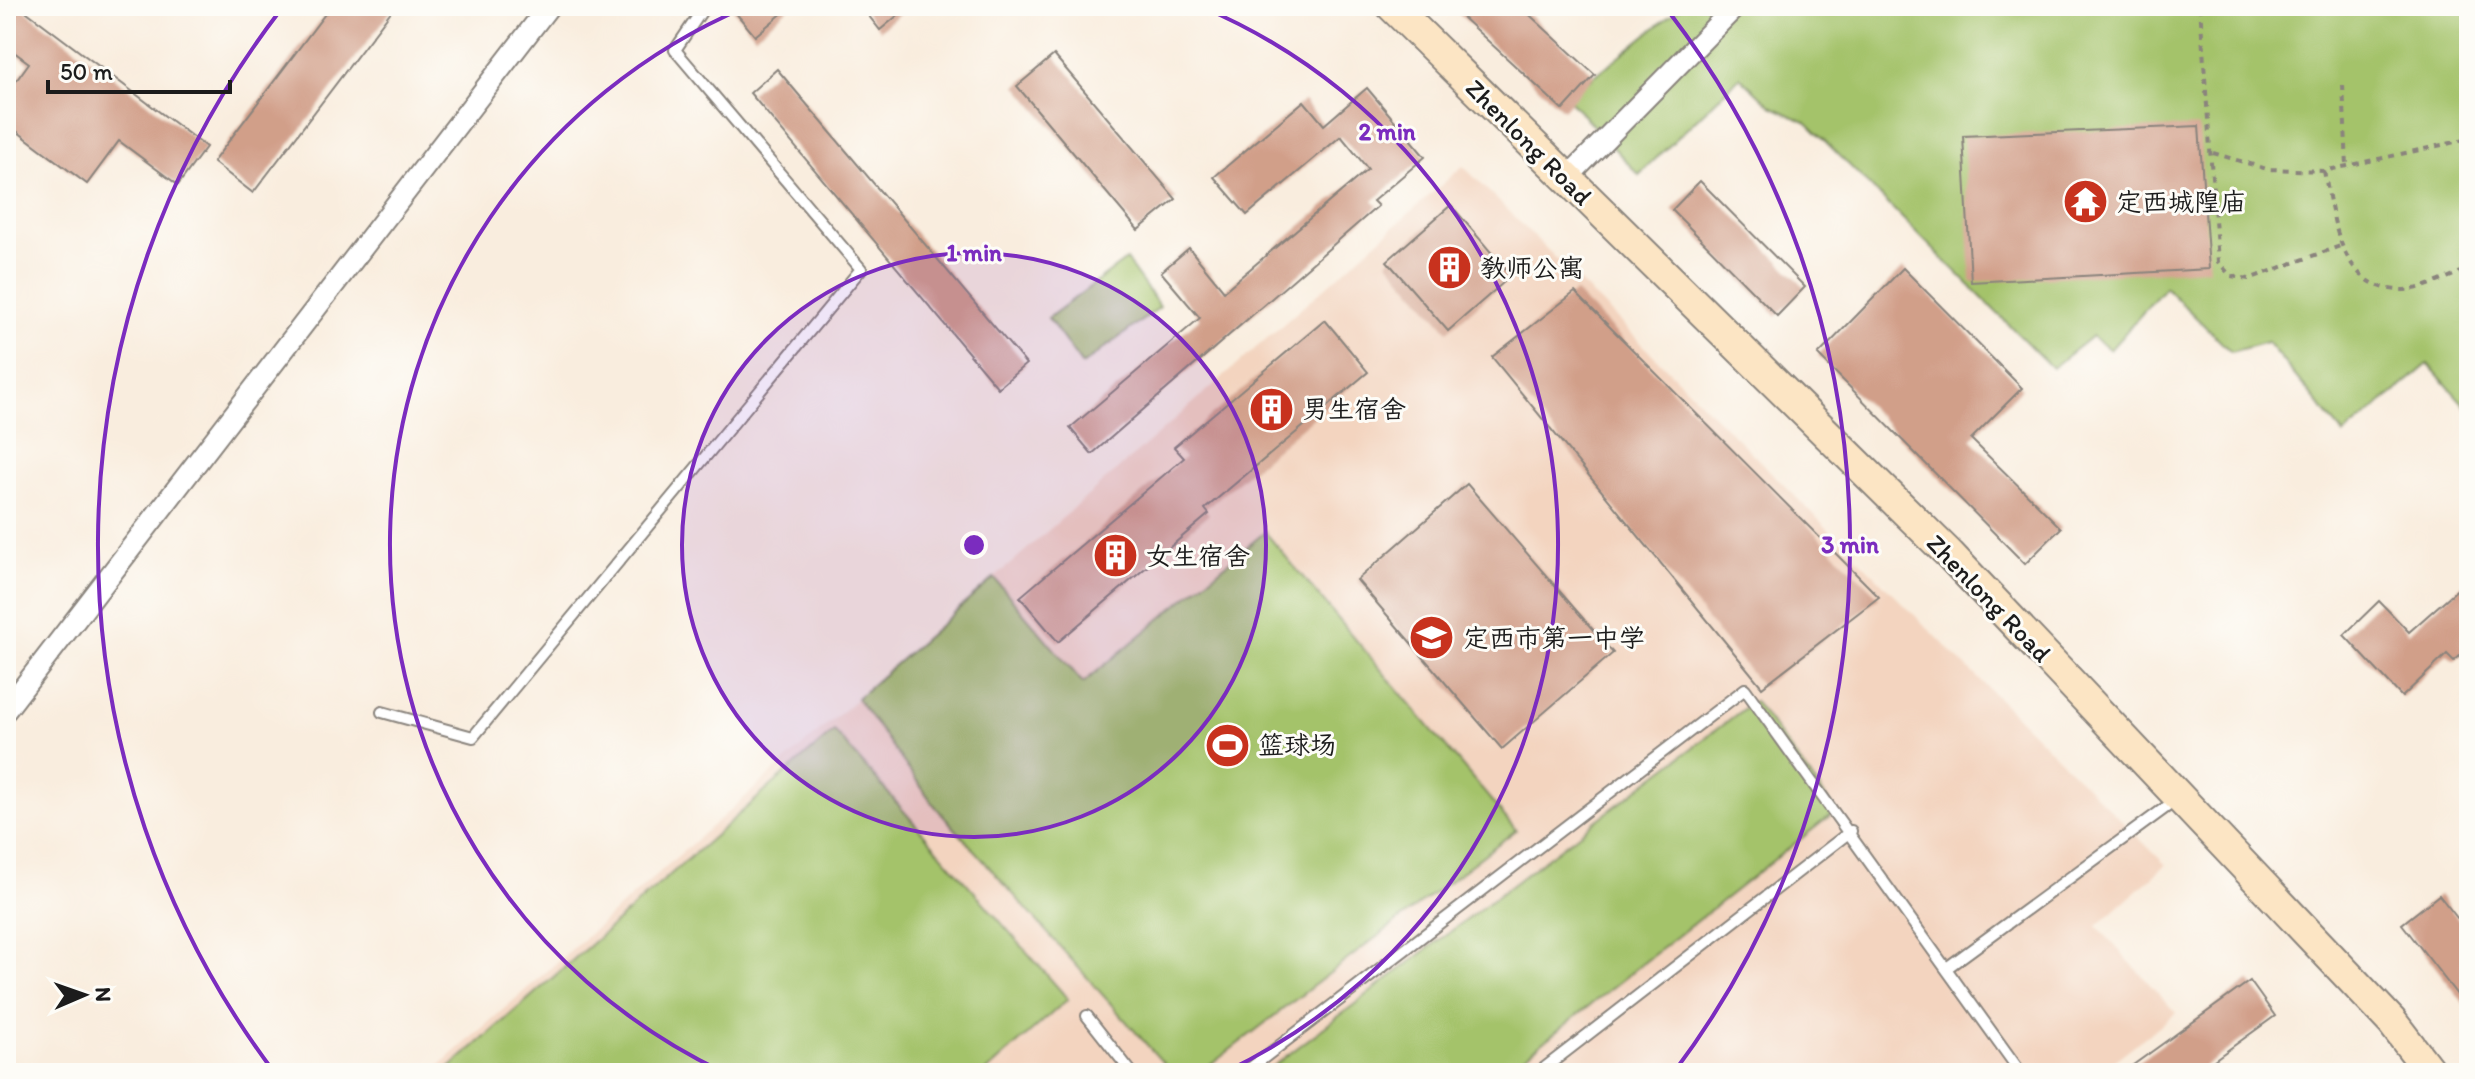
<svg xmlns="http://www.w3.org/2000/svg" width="2475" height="1079" font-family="Itim,'LXGW WenKai TC',sans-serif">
	<rect width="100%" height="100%" fill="#fdfcf7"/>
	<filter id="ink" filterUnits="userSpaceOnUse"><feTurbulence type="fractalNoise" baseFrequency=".0125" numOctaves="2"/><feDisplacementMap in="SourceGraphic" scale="16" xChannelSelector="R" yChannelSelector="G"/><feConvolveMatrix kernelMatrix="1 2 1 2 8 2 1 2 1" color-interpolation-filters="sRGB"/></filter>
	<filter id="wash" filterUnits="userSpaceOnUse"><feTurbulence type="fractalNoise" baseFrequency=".006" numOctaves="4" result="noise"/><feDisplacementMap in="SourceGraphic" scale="32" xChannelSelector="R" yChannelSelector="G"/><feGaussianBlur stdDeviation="1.8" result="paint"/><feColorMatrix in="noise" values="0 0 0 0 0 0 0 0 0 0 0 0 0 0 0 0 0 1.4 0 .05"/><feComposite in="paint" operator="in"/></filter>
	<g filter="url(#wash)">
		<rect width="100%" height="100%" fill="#f9edde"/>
		<path fill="#f3d4bf" d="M 1463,166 L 2166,865 L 2097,926 L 2176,1013 L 2098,1073 L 431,1073 Z"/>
		<path fill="#a4c36b" stroke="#607044" stroke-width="2" d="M 1682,6 L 2469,6 L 2469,410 L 2428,364 L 2344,435 L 2267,342 L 2231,352 L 2165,287 L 2110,350 L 2092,336 L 2052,368 L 1807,123 L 1771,106 L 1740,77 L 1639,175 L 1567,98 Z
			M 1126,260 L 1160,307 L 1082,365 L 1048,318 Z
			M 1265,532 L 1516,830 L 1200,1073 L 1172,1073 L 935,806 L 857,698 L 994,578 L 1083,683 Z
			M 1754,701 L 1836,811 L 1504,1073 L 1264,1073 Z
			M 834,731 L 1068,999 L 985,1073 L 444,1073 Z"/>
		<g id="blocks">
			<path fill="#d19f89" d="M 6,6 L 19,6 L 206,147 L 178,185 L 119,141 L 87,184 L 6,123 L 6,95 L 29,63 L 6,46 Z
				M 331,6 L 395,6 L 253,193 L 213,162 Z
				M 730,6 L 791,6 L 755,36 Z
				M 861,6 L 909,6 L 880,30 Z
				M 1450,6 L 1520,6 L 1595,75 L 1563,110 Z
				M 1054,55 L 1176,199 L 1138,230 L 1017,86 Z
				M 777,69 L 1026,364 L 998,388 L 750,93 Z
				M 1367,88 L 1425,157 L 1373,201 L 1378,206 L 1092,454 L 1070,428 L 1200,318 L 1161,272 L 1189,248 L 1224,291 L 1368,169 L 1341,136 L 1247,215 L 1214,177 L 1304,101 L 1324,125 Z
				M 2199,126 L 2209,269 L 1971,282 L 1963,136 Z
				M 1700,181 L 1805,287 L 1777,316 L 1672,210 Z
				M 1451,205 L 1511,276 L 1448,331 L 1387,261 Z
				M 1903,268 L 2022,388 L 1971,439 L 2061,528 L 2025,564 L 1818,355 Z
				M 1575,292 L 1879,597 L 1762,687 L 1492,357 Z
				M 1325,320 L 1368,372 L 1205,509 L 1209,514 L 1058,642 L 1020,597 L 1184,458 L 1174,447 Z
				M 1467,484 L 1613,653 L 1502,749 L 1357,580 Z
				M 2469,579 L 2469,648 L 2454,661 L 2447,654 L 2402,697 L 2344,635 L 2379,601 L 2409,632 Z
				M 2439,895 L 2469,933 L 2469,1010 L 2402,924 Z
				M 2250,981 L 2275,1016 L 2196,1073 L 2122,1073 Z"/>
		</g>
	</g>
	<g filter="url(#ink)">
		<use href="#blocks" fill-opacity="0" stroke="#8a847d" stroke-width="2"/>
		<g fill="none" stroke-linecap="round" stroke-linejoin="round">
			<defs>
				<path id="lane" d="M 382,712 L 473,737 L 861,269 L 675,50 L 705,6
					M 1948,967 L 2176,800
					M 1087,1016 L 1132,1073
					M 1244,1073 L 1745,689 L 2021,1073
					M 1538,1073 L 1851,831"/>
				<path id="street" d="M 1567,178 L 1736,6
					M 6,710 L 549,6"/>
				<path id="secondary" d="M 1392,6 L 1950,555 L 2392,1022 L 2431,1073"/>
			</defs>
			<use href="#lane" stroke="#8a847d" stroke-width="14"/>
			<use href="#street" stroke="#8a847d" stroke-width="24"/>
			<use href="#secondary" stroke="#8a847d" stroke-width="34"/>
			<path stroke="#8a847d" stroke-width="4" stroke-dasharray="6 6" stroke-linecap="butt" d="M 2200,6 L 2218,262 L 2231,276 L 2249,279 L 2340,246
				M 2343,85 L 2347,166
				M 2213,153 L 2267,169 L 2324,171 L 2469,139
				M 2324,171 C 2334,218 2339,292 2405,290 C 2427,289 2449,276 2469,269"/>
			<use href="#lane" stroke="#fff" stroke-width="10"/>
			<use href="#street" stroke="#fff" stroke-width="20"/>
			<use href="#secondary" stroke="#fce5c4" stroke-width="30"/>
		</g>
	</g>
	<circle cx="974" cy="545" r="292" fill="#7b2cbf" fill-opacity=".12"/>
	<g fill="none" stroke="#7b2cbf" stroke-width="4">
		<circle cx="974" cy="545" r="292"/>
		<path d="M723 1072A584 584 0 0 1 746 7M1202 7A584 584 0 0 1 1225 1072"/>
		<path d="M274 1072A876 876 0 0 1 279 12M1669 12A876 876 0 0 1 1674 1072"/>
	</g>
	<defs>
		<symbol id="temple-disc" viewBox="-11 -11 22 22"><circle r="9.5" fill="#c8321e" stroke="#fdfcf7"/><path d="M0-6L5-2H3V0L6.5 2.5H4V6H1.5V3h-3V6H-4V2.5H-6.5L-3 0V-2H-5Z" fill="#fff"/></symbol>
		<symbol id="building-disc" viewBox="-11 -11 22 22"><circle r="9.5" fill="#c8321e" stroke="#fdfcf7"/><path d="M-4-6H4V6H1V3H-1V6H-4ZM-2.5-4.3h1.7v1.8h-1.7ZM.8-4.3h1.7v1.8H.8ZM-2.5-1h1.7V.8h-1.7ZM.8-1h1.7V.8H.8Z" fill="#fff"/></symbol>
		<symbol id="school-disc" viewBox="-11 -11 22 22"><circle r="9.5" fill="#c8321e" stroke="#fdfcf7"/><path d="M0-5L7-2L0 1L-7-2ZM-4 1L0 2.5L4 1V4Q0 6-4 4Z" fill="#fff"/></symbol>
		<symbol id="stadium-disc" viewBox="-11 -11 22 22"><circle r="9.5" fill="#c8321e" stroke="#fdfcf7"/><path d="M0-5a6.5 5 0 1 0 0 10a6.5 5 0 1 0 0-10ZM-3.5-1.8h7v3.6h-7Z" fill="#fff"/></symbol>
	</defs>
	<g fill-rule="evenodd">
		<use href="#temple-disc" x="2060" y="176" width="51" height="51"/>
		<use href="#building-disc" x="1424" y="242" width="51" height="51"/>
		<use href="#building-disc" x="1246" y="384" width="51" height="51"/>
		<use href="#building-disc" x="1090" y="530" width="51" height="51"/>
		<use href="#school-disc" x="1406" y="612" width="51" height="51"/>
		<use href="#stadium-disc" x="1202" y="720" width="51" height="51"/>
	</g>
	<g text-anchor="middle" stroke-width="6" stroke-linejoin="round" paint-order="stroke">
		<g font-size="26" fill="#1c1c1c" stroke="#fdfcf7">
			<text transform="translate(1529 142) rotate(45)" y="9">Zhenlong Road</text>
			<text transform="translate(1989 598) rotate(46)" y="9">Zhenlong Road</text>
		</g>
		<g font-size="26" fill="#1c1c1c" stroke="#fdfcf7" text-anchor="start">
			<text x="2116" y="211">定西城隍庙</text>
			<text x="1480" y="277">教师公寓</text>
			<text x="1302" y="418">男生宿舍</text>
			<text x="1146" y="565">女生宿舍</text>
			<text x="1463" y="647">定西市第一中学</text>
			<text x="1258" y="754">篮球场</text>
		</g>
	</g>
	<circle cx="974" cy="545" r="12" fill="#7b2cbf" stroke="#fdfcf7" stroke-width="4"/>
	<g font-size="24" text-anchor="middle" font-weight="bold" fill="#7b2cbf" stroke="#fdfcf7" stroke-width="6" stroke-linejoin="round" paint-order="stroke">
		<text x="1387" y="140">2 min</text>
		<text x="974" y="261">1 min</text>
		<text x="1850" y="553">3 min</text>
	</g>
	<rect width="2475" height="1079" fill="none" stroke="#fdfcf7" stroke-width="32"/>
	<g transform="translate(84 995) rotate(88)" stroke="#fdfcf7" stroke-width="6" paint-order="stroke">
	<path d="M0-6L14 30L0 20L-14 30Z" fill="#1c1c1c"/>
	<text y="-12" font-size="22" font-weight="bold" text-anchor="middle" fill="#1c1c1c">N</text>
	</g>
	<path d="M48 80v12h182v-12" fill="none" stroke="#1c1c1c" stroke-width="4"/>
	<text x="60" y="80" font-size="24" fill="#1c1c1c" stroke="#fdfcf7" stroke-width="6" paint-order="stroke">50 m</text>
</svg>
